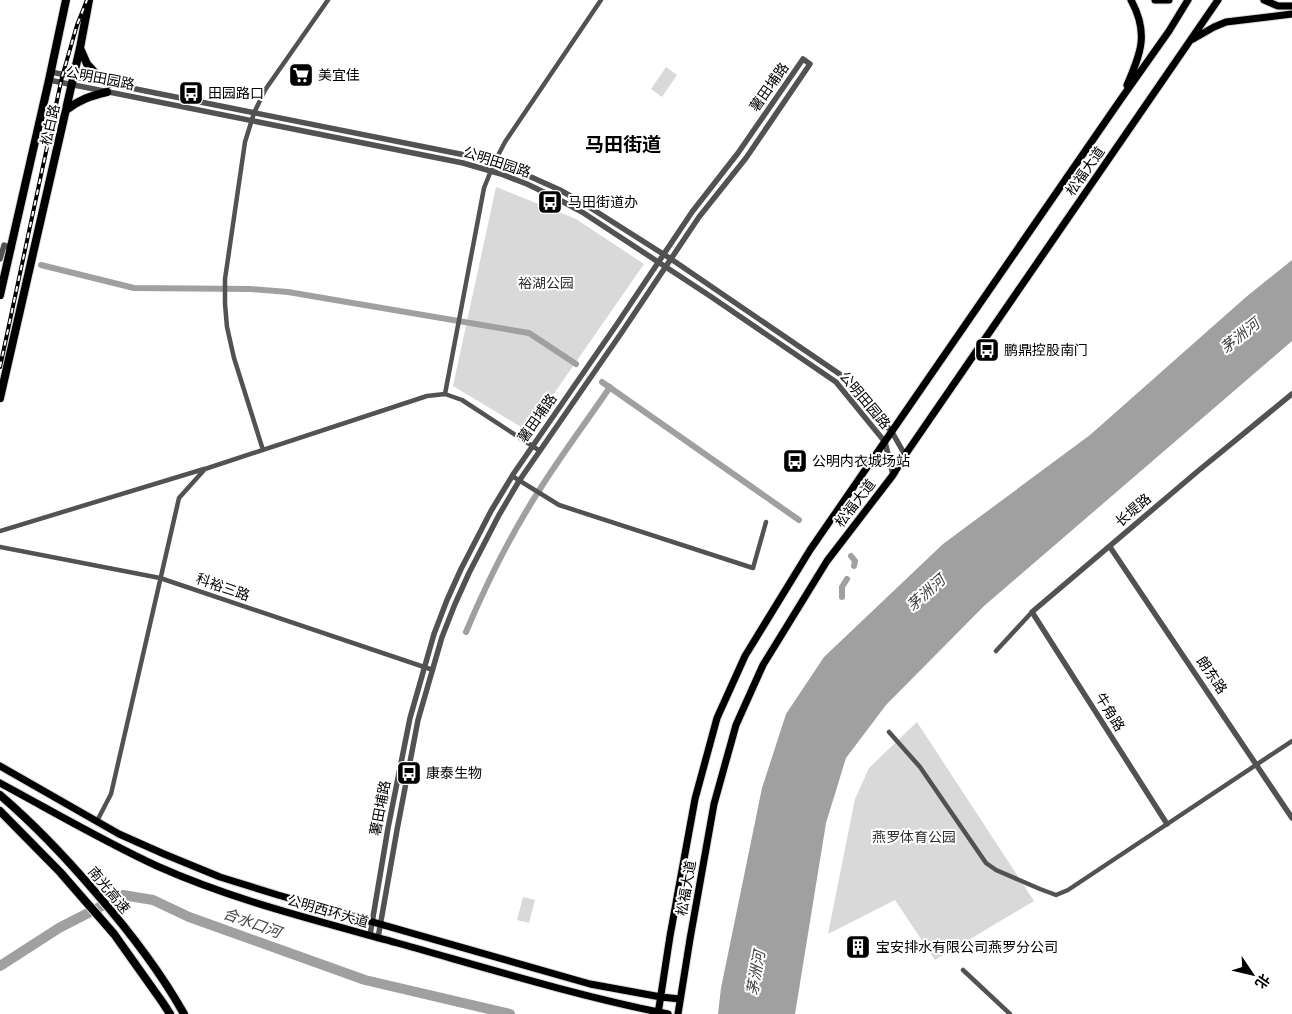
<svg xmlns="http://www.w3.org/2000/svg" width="1292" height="1014" font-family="'Roboto Condensed','Noto Sans SC',sans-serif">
	<rect width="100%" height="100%" fill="#fff"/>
	<path fill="#d9d9d9" d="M 666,67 L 677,75 L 662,97 L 651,89 Z
		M 496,187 L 576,219 L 644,264 L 528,431 L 453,386 Z
		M 917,722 L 1034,901 L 935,960 L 895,900 L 828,934 L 855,799 L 869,768 Z
		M 523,897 L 535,900 L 529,923 L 517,920 Z"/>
	<path fill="#a0a0a0" d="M 1292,260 L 1292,341 L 984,606 L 886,705 L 846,758 L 826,823 L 795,1014 L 718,1014 L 721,988 L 762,788 L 786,714 L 824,657 L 943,544 L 1090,435 L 1246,297 Z"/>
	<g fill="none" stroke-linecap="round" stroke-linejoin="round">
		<path stroke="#a0a0a0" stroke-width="6" d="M 41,265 L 134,288 L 250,289 L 288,292 L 529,333 L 576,364
			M 602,382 L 799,520
			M 851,556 L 855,561 L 854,566
			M 842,597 L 842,587 L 847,579
			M 466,632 C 487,582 511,534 540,489 C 562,454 587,421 610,387"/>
		<path stroke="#a0a0a0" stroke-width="10" d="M 0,966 L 59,928 L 123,895 L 153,900 L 189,917 L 365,980 L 510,1014"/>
		<defs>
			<path id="primary" d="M 1155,0 L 1169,0
				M 1264,0 L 1278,6 L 1292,6
				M 1193,39 L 1214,27 L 1226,22 L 1292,14
				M 1127,85 C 1141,53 1149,33 1131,0
				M 0,766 L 119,834 L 164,854 L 220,877 L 278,895 L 590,984 L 661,997 L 680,999
				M 0,783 C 52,811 103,841 157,866 C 235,901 319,921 401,944 C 490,969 578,996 668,1014
				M 658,1014 L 670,936 L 695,799 L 717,718 L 745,656 L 810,550 L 1121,99 L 1169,31 L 1188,0
				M 678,1014 L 690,939 L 714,804 L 736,725 L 763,665 L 827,561 L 893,475 L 905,455 L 1218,0"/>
			<path id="trunk" d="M 80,48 L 87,64 L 96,74 L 109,84
				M 66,110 C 79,100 90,96 107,92
				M 0,295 L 49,80 L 66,0
				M 0,398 L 80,48 L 89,0"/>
			<path id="motorway" d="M 0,795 C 35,825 67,859 96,893 C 129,931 160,971 184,1014
				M 0,811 L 60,872 L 114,934 L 163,1003 L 170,1014"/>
		</defs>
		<use href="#primary" stroke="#dbdbdb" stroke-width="9"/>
		<use href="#trunk" stroke="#dbdbdb" stroke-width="10"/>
		<use href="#motorway" stroke="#dbdbdb" stroke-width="10"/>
		<path stroke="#525252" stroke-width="4.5" d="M 445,394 L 484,188 L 494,163 L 505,142 L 601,0
			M 263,450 L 234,358 L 227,327 L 225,304 L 225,279 L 245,142 L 254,113 L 265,90 L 328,0
			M 512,476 L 559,505 L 753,568 L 766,522
			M 0,531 L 204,469
			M 0,547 L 160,578 L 433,670
			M 996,651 L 1032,612
			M 889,732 L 920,767 L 986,863 L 996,870 L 1040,889 L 1056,895 L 1068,890 L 1292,741
			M 97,821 L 111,794 L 179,498 L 205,469 L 427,396 L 445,394 L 462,400 L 540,451
			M 963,970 L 1010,1014"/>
		<path stroke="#525252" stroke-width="5.5" d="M 51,72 L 465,155 L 504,166 L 531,177 L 560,190 L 586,205 L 671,259 L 841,375 L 892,432 L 905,455
			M 49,80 L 463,163 L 501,174 L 527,184 L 556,198 L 582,212 L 710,296 L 836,382 L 885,442 L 893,475
			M 0,259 L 4,245 L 12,248
			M 1110,547 L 1292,818
			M 1167,824 L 1032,612 L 1198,471 L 1292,394
			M 370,935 L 388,828 L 410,718 L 434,634 L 447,600 L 461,569 L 491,511 L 514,473 L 615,327 L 692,212 L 738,153 L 803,59 L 810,64 L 746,158 L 699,217 L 622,332 L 519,481 L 499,515 L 469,573 L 455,604 L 442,637 L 418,720 L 397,830 L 378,938"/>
		<use href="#primary" stroke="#000" stroke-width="7"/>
		<use href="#trunk" stroke="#000" stroke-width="8"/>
		<use href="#motorway" stroke="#000" stroke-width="8"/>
		<defs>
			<path id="rail" d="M 0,367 L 62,77 L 77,25 L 87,0"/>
		</defs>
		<use href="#rail" stroke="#000" stroke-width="4"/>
		<use href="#rail" stroke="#fff" stroke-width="2" stroke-dasharray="5.5" stroke-linecap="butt"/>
	</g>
	<defs>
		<symbol id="supermarket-square" viewBox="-11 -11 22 22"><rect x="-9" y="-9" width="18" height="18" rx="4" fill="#000" stroke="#fff"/><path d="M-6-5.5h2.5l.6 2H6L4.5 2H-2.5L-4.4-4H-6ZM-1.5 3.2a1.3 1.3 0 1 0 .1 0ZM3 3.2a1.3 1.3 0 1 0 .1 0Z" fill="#fff"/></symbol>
		<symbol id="bus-square" viewBox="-11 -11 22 22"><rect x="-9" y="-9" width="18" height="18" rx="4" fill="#000" stroke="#fff"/><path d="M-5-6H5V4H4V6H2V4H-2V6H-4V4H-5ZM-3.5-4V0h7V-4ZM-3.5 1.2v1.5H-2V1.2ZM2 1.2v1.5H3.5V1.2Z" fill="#fff"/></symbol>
		<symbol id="building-square" viewBox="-11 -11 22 22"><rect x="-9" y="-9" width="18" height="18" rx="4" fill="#000" stroke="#fff"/><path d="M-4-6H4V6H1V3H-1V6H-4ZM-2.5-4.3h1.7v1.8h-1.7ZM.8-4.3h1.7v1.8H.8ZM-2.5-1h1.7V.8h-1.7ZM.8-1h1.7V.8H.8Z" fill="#fff"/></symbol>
	</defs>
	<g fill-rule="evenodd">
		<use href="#supermarket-square" x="287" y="61" width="28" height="28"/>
		<use href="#bus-square" x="177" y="79" width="28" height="28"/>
		<use href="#bus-square" x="536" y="188" width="28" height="28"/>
		<use href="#bus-square" x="973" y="336" width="28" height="28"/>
		<use href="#bus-square" x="781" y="447" width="28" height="28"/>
		<use href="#bus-square" x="395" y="759" width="28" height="28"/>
		<use href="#building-square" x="844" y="933" width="28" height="28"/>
	</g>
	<g text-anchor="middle" stroke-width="4" stroke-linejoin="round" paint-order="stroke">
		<g font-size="14" fill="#000" stroke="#fff" text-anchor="start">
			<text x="318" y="80">美宜佳</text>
			<text x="208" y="98">田园路口</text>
			<text x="568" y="207">马田街道办</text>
			<text x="1004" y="355">鹏鼎控股南门</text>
			<text x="812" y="466">公明内衣城场站</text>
			<text x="426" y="778">康泰生物</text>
			<text x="876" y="952">宝安排水有限公司燕罗分公司</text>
		</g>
		<g font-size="14" fill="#000" stroke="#fff">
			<text transform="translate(100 78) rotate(11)" y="5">公明田园路</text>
			<text transform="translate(769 87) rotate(-55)" y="5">薯田埔路</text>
			<text transform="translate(50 125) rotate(-77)" y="5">松白路</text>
			<text transform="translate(497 162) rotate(18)" y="5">公明田园路</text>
			<text transform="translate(1085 171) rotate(-55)" y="5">松福大道</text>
			<text transform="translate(865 400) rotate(50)" y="5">公明田园路</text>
			<text transform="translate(537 418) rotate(-55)" y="5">薯田埔路</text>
			<text transform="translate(855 503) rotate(-52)" y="5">松福大道</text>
			<text transform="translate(1133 510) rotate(-41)" y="5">长堤路</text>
			<text transform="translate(223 587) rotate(19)" y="5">科裕三路</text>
			<text transform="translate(1212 675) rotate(56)" y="5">朗东路</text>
			<text transform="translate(1110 712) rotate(58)" y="5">牛角路</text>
			<text transform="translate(380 808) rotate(-79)" y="5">薯田埔路</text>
			<text transform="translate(686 888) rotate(-80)" y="5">松福大道</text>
			<text transform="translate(109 890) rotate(50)" y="5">南光高速</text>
			<text transform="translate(328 911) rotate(16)" y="5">公明西环大道</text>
		</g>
		<g font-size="14" fill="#303030" stroke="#fff">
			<text x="546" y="288">裕湖公园</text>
			<text x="914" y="842">燕罗体育公园</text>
		</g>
		<g font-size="15" font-style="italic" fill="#414141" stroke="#fff">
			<text transform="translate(1240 336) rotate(-39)" y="5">茅洲河</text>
			<text transform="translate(926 593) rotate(-42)" y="5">茅洲河</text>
			<text transform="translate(252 923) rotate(20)" y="5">合水口河</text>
			<text transform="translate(756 973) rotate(-80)" y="5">茅洲河</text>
		</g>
		<g font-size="19" font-weight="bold" fill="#000" stroke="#fff">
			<text x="623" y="151">马田街道</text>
		</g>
	</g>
	<g transform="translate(1252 974) rotate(125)" stroke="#ffffff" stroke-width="4" paint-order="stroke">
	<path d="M0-4L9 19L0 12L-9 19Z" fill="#000000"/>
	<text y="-8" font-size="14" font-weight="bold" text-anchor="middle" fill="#000000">北</text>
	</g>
</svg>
